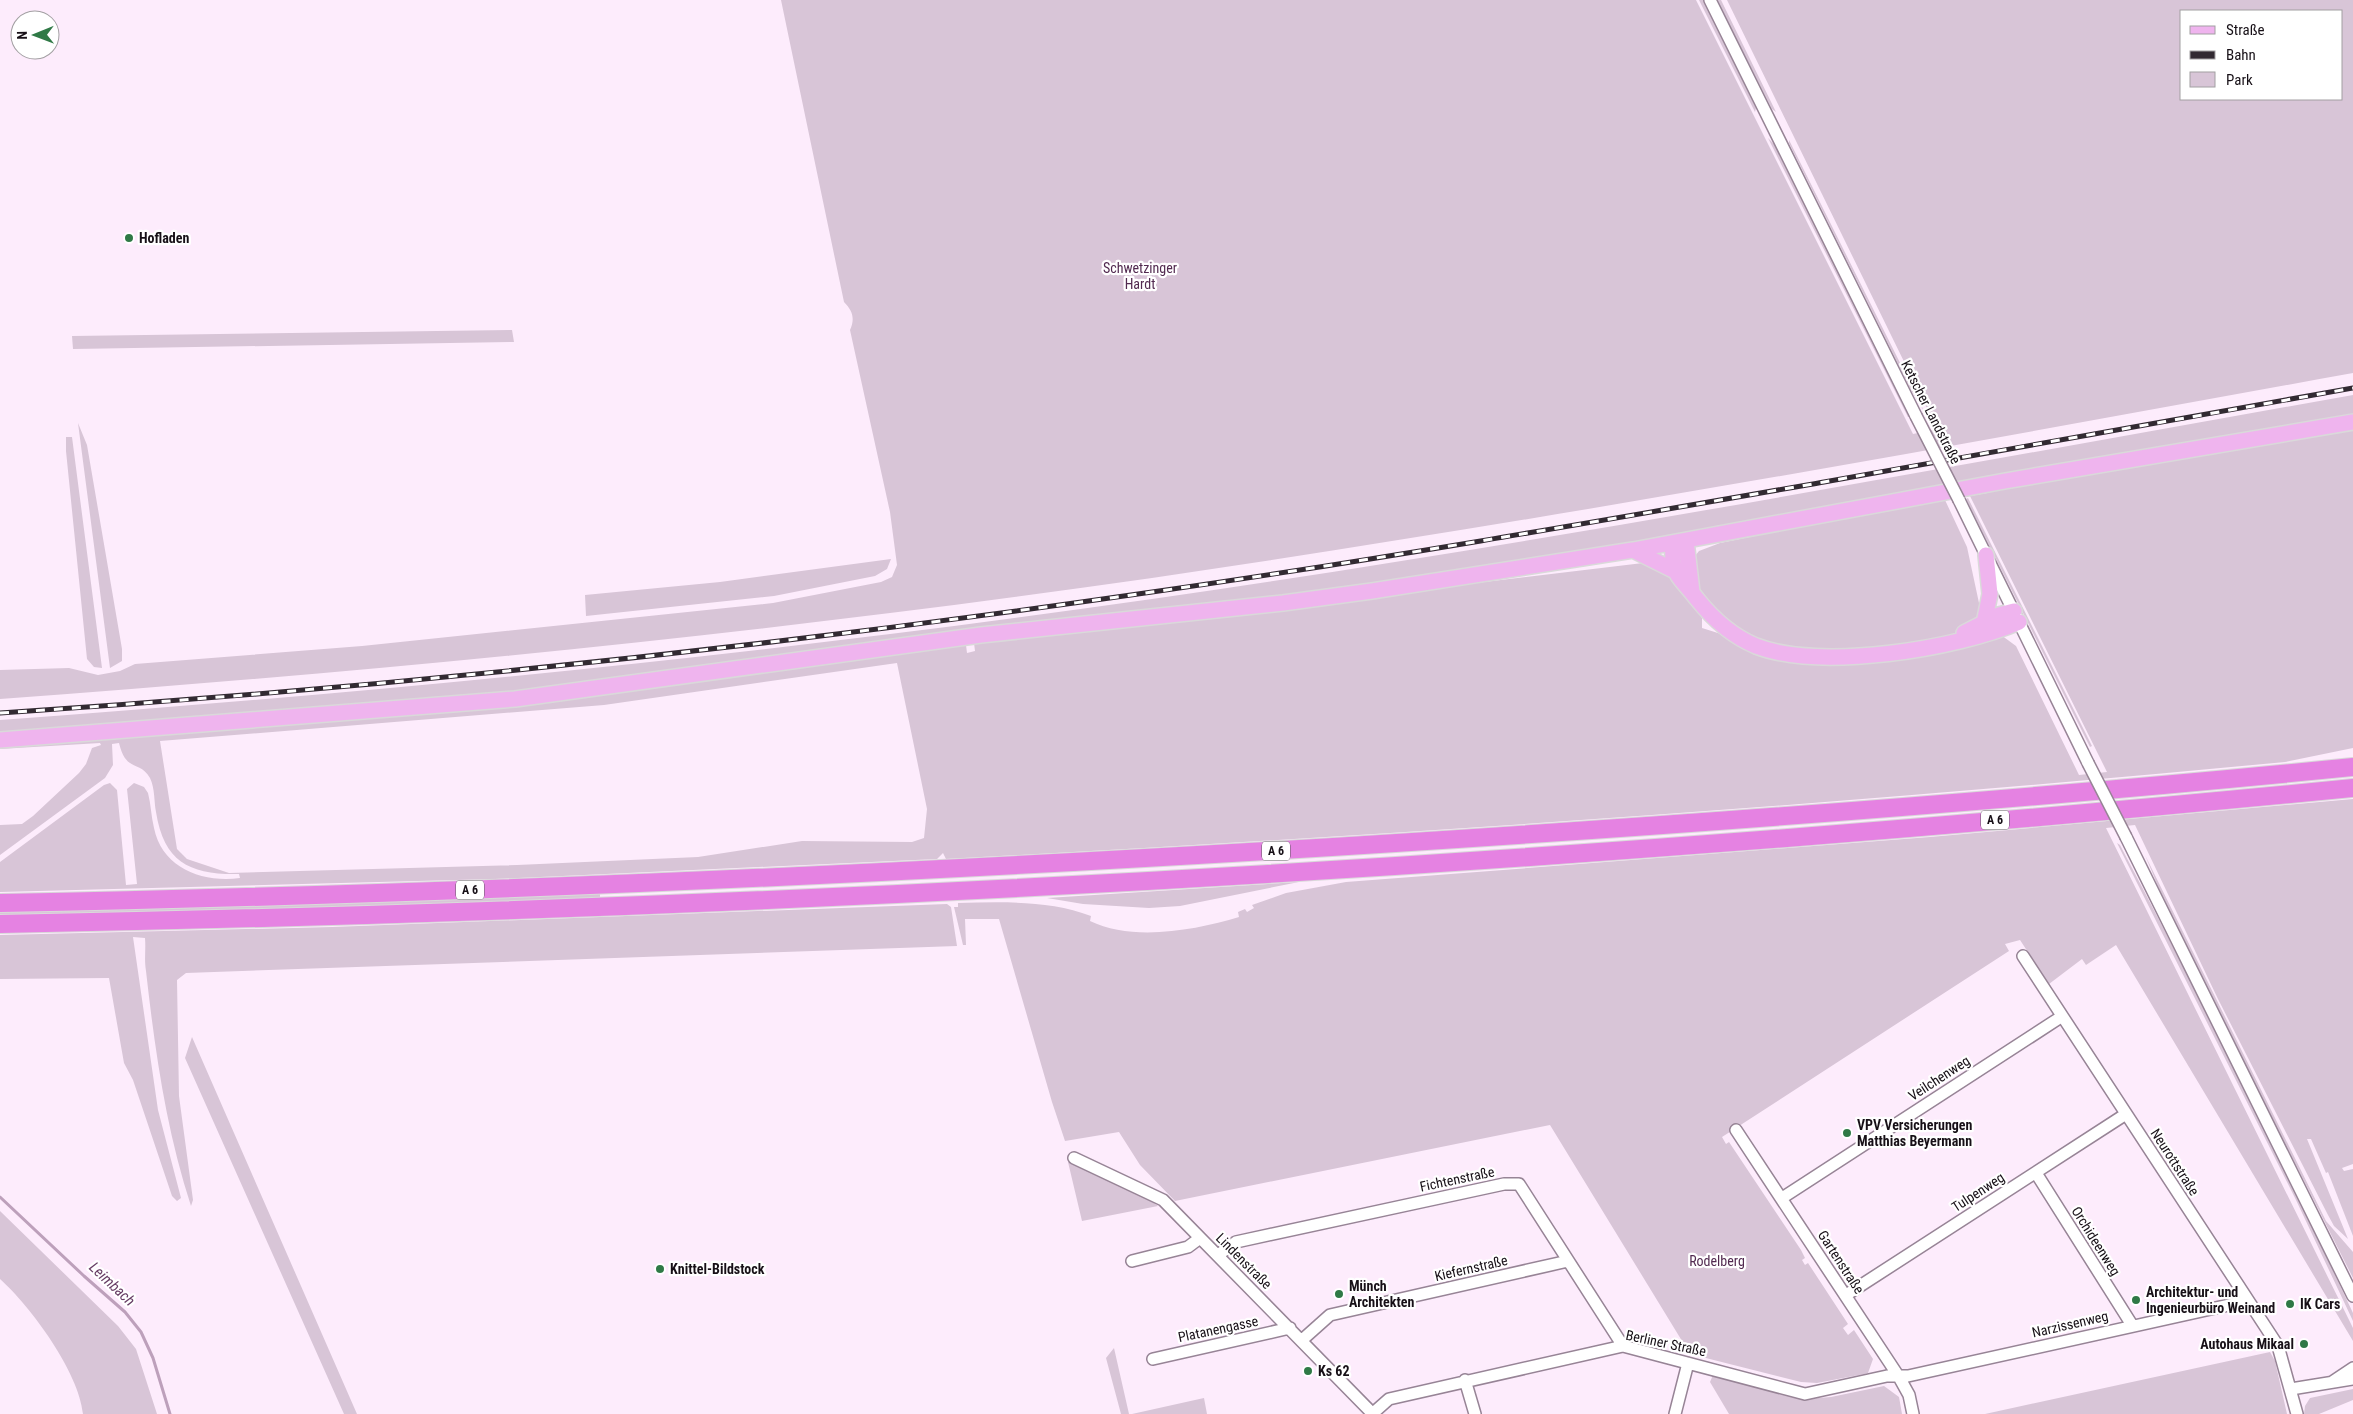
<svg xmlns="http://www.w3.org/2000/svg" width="2353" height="1414" font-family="'Roboto Condensed',sans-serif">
	<rect width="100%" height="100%" fill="#fdecfc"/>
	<path fill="#d8c5d7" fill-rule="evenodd" d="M 781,0 L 1696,0 L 1913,434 L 1937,429 L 1727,0 L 2353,0 L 2353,373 C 1953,446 1554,519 1152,578 C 770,633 385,671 0,699 L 0,670 L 69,668 L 98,675 L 120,671 L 135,664 L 362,646 L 773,603 L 881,582 L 892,577 L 897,565 L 890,512 L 850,330 C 855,319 853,311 844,302 ZM 2182,11 L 2342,11 L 2342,99 L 2182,99 Z
		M 1699,0 L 1703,0 L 1756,108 L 1755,112 Z
		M 1717,0 L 1721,0 L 1776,112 L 1772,109 Z
		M 1768,138 L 1774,144 L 1786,168 L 1910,417 L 1908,417 Z
		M 1789,140 L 1925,413 L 1910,388 L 1789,143 Z
		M 512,330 L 514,342 L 73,349 L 72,336 Z
		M 2353,395 L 2353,416 L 1418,580 L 507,694 L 0,734 L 0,720 C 385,692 770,654 1152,599 C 1554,541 1953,466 2353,395 Z
		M 78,423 L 87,445 L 122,649 L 122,661 L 110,668 Z
		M 2353,427 L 2353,748 L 2285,762 C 1839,805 1393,835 946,859 L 943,853 L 937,859 L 495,879 L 0,892 L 0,862 L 104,785 L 110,783 L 117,790 L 126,885 L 137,884 L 127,789 L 134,783 L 144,787 L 148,793 C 151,804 151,816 154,828 C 162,868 202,883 240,878 L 239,874 C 191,875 164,863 156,812 C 154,802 155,788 150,778 C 140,760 126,773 119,743 L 112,744 L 113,765 L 105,778 L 0,855 L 0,825 L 22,824 L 33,816 L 79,773 L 86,764 L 92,748 L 101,745 L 100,743 L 0,749 L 0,745 L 69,740 L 966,645 L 967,653 L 975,651 L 974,643 L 1643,563 L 1666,573 L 1676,583 L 1698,611 L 1702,618 L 1702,628 L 1721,634 L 1753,653 L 1786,661 L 2001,635 L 2016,646 L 2079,775 L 2107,772 L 1970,496 L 1987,493 L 1987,490 ZM 897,663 L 927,809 L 924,838 L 912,842 L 802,841 L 698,857 L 517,865 L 229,873 L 187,859 L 177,849 L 160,741 L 604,705 Z
		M 66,437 L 72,437 L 102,668 L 94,667 L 87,659 L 66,451 Z
		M 1968,498 L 2092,746 L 2090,747 L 1966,499 Z
		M 1945,500 L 1967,547 L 1979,603 L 1982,607 C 1979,616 1975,623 1966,628 C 1931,648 1822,655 1782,647 C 1752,640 1706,615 1697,582 C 1694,574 1695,564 1695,556 L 1699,551 L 1720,543 L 1927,501 Z
		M 891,559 L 887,569 L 875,576 L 774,596 L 586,616 L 585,595 L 720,582 Z
		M 2353,799 L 2353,1164 L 2342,1168 L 2344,1171 L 2353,1169 L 2353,1236 L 2328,1172 L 2326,1173 L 2311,1139 L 2307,1139 L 2348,1239 L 2334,1226 L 2328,1215 L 2218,999 L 2135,825 L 2106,828 L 2353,1328 L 2353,1341 L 2116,945 L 2086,965 L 2082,959 L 2049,984 L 2020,940 L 2005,944 L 2009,951 L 1722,1137 L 1726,1144 L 1729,1142 L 1801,1250 L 1805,1258 L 1802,1260 L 1805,1265 L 1808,1263 L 1848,1324 L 1843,1328 L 1848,1335 L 1854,1330 L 1873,1359 L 1868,1373 L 1864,1374 L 1817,1383 L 1801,1382 L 1690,1354 L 1550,1125 L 1175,1201 L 1140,1165 L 1119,1132 L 1065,1141 L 1052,1102 L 999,919 L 965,919 L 966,945 L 963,945 L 954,907 L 958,907 L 958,903 C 1002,902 1050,900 1091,916 L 1090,921 C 1133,942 1196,930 1239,917 L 1238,912 L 1245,909 L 1247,912 L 1254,908 L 1252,905 L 1286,893 L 1346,882 L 1930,837 Z
		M 2117,843 L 2120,845 C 2201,999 2279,1156 2353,1313 L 2353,1321 L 2296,1200 Z
		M 2145,855 L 2326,1221 L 2353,1252 L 2353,1278 L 2237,1048 L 2162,896 Z
		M 1299,882 L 1180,906 L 1149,908 L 1083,904 L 1047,898 Z
		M 600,893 L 600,899 L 0,917 L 0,911 Z
		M 947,904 L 951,907 L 957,946 L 186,973 L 177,980 L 179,1096 L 193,1200 L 191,1206 C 166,1129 155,1051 146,971 C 144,958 146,951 145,938 L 133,937 L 158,1110 L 181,1198 L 177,1201 L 172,1196 L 133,1080 L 124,1063 L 109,978 L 0,979 L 0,935 L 332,927 Z
		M 192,1037 L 357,1414 L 344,1414 L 185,1058 Z
		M 1068,1162 L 1151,1201 L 1158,1206 L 1082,1221 Z
		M 0,1211 L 118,1326 L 136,1349 L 157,1414 L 83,1414 C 79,1372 31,1307 0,1279 Z
		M 1114,1348 L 1129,1414 L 1121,1414 L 1106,1358 Z
		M 2270,1352 L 2275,1361 L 2287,1414 L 1985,1414 Z
		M 1713,1375 L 1806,1399 L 1831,1397 L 1884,1386 L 1899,1397 L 1902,1414 L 1729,1414 L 1710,1382 Z
		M 2353,1389 L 2353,1400 L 2319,1414 L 2304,1414 L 2305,1406 L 2310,1398 Z
		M 1204,1398 L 1207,1414 L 1132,1414 Z"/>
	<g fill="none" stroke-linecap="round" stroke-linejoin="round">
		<path stroke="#bda0bb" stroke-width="3" d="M 0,1197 L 84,1276 L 125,1312 L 141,1332 L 153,1358 L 170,1414"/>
		<defs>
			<path id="minor" d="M 1710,0 L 1916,416
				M 1959,500 L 2088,763
				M 2126,837 L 2353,1296
				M 2023,956 L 2278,1346 L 2297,1414
				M 1736,1130 L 1899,1377 L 1909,1395 L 1913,1414
				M 1074,1158 L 1163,1200 L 1372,1413
				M 2036,1173 L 2132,1325
				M 1782,1198 L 2061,1017
				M 1218,1255 L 1236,1242 L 1504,1184 L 1519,1184 L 1623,1346
				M 1132,1261 L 1188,1247 L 1200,1238
				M 1846,1295 L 2126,1114
				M 1302,1340 L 1330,1315 L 1568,1261
				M 1153,1359 L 1290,1328
				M 1465,1380 L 1475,1414
				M 2332,1382 L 2353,1368
				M 2291,1389 L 2353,1379
				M 1372,1414 L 1389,1399 L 1623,1346 L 1805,1394 L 1887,1376 L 1908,1376 L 2247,1301
				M 1675,1414 L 1688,1363"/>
			<path id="major" d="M 1686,541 L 1692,592
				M 1673,543 C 1671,577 1678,574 1697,599 C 1713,619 1732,636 1756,646 C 1820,671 1957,649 2019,622
				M 1633,550 L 1673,570
				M 1984,623 L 1990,594 L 1986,555
				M 1964,633 L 1999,615 L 2014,611
				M 0,740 L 515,699 L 981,635 L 1283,603 L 1372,591 L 1633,550 L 2005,481 L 2353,422"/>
			<path id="highway" d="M 0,903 C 423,895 845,876 1266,851 C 1629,829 1991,803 2353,767
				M 0,924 C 785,909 1571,865 2353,788"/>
		</defs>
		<use href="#minor" stroke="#978496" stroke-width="14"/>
		<use href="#major" stroke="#dad9da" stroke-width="18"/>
		<use href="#highway" stroke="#dad9da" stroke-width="20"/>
		<use href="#minor" stroke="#fff" stroke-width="11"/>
		<use href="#major" stroke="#efb4ee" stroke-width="15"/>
		<use href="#highway" stroke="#e582e2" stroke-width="18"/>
		<defs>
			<path id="rail" d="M 0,713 C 385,688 770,647 1152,592 C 1377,560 1600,521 1824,482 C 2000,450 2177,420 2353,388"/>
		</defs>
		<use href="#rail" stroke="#322a32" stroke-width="5"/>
		<use href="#rail" stroke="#fff" stroke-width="3" stroke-dasharray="9" stroke-linecap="butt"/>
		<defs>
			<path id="minor-bridge" d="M 1916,416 L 1959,500
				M 2088,763 L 2126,837"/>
		</defs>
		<use href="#minor-bridge" stroke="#978496" stroke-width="14" stroke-linecap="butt"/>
		<use href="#minor-bridge" stroke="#fff" stroke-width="11"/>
	</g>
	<g fill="#2f7946" stroke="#fff" stroke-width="2">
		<circle cx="129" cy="238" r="5"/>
		<circle cx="1847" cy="1133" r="5"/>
		<circle cx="660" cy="1269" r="5"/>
		<circle cx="1339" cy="1294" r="5"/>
		<circle cx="2136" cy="1300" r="5"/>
		<circle cx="2290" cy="1304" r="5"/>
		<circle cx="2304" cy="1344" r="5"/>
		<circle cx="1308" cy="1371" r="5"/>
	</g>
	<g text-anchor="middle" stroke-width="4.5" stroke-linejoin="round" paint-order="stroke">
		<g fill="#fff" stroke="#5d585d" stroke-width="1">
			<rect x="1981" y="810.5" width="28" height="19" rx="4"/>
			<rect x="1262" y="841.5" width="28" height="19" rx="4"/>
			<rect x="456" y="880.5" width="28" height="19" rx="4"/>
		</g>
		<g font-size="12" font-weight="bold" fill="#171017">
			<text x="1995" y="824">A 6</text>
			<text x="1276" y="855">A 6</text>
			<text x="470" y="894">A 6</text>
		</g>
		<g font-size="14" font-weight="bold" fill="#171017" stroke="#fff" text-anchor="start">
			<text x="139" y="243">Hofladen</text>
			<text x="1857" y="1130">VPV Versicherungen<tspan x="1857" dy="16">Matthias Beyermann</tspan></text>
			<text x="670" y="1274">Knittel-Bildstock</text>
			<text x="1349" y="1291">Münch<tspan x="1349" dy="16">Architekten</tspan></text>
			<text x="2146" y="1297">Architektur- und<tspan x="2146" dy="16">Ingenieurbüro Weinand</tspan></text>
			<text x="2300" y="1309">IK Cars</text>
			<text x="2294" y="1349" text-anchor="end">Autohaus Mikaal</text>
			<text x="1318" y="1376">Ks 62</text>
		</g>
		<g font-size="14" fill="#522a50" stroke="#fff">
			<text x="1140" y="273">Schwetzinger<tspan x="1140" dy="16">Hardt</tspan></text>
			<text x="1717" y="1266">Rodelberg</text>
		</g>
		<g font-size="14" fill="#171017" stroke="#fff">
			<text transform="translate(1931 412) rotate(63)" y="5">Ketscher Landstraße</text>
			<text transform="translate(1939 1078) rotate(-33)" y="5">Veilchenweg</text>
			<text transform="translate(2175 1162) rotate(57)" y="5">Neurottstraße</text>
			<text transform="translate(1457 1179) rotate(-12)" y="5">Fichtenstraße</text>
			<text transform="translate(1978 1192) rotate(-33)" y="5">Tulpenweg</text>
			<text transform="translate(2096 1241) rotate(58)" y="5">Orchideenweg</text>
			<text transform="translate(1244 1261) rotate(45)" y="5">Lindenstraße</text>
			<text transform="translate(1841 1262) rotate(57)" y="5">Gartenstraße</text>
			<text transform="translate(1471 1268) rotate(-13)" y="5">Kiefernstraße</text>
			<text transform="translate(2070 1324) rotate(-13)" y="5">Narzissenweg</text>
			<text transform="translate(1218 1329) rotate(-12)" y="5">Platanengasse</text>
			<text transform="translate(1666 1343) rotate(12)" y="5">Berliner Straße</text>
		</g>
		<g font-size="15" font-style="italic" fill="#663d64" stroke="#fff">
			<text transform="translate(112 1284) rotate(43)" y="5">Leimbach</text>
		</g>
	</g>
	<rect x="2180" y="10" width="162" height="90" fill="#ffffff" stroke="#a29fa2"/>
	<rect x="2190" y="26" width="25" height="8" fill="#efb4ee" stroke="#a29fa2"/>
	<text x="2226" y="35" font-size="15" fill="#171017">Straße</text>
	<rect x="2190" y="51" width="25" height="8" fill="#322a32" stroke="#a29fa2"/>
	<text x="2226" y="60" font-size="15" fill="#171017">Bahn</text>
	<rect x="2190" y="72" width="25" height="15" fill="#d8c5d7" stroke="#a29fa2"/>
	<text x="2226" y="85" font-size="15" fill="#171017">Park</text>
	<g transform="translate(35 35) rotate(269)"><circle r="24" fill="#ffffff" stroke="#a29fa2"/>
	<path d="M0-4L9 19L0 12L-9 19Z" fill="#2f7946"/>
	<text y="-8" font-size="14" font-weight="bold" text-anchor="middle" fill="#171017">N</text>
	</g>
</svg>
